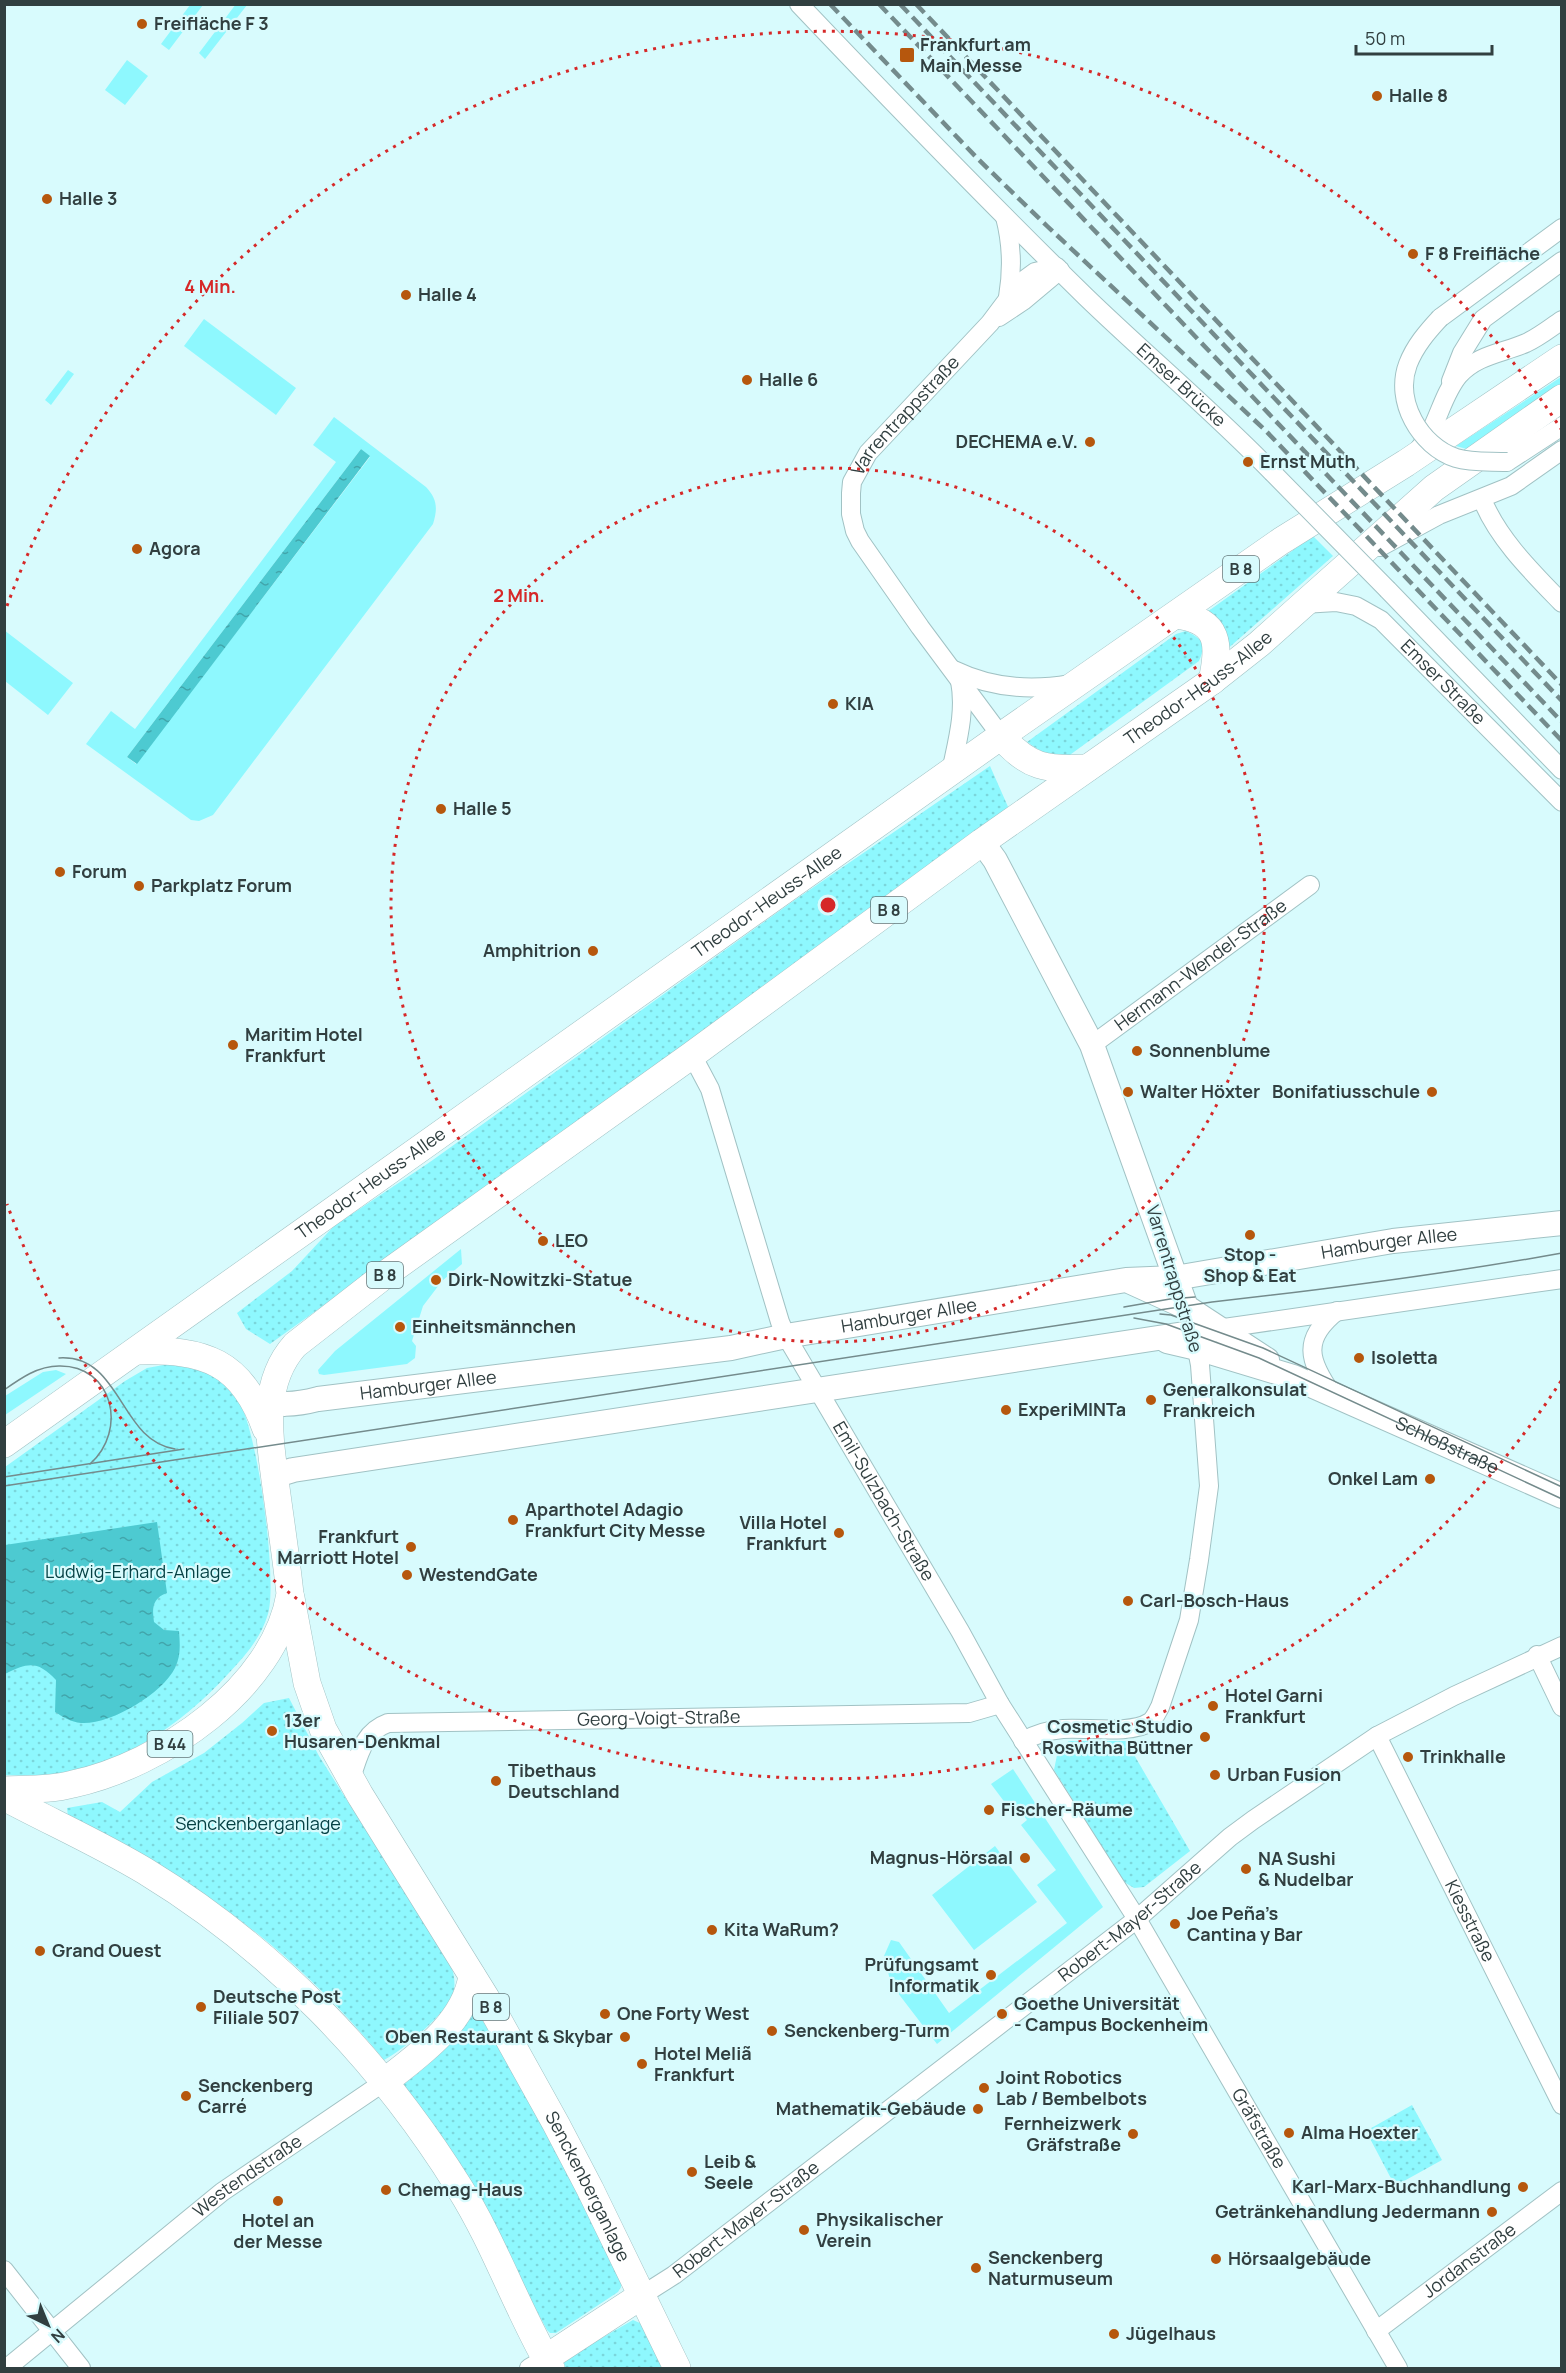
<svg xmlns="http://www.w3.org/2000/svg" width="1566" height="2373" font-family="Manrope,sans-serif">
	<defs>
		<pattern id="park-dots" width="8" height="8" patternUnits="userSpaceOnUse" patternTransform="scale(1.5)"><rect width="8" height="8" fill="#8ef8fe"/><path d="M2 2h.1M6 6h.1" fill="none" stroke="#7bd6db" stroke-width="1.8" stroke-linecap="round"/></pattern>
		<pattern id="water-ripples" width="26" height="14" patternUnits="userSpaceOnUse" patternTransform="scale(1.5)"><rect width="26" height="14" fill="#4dcad1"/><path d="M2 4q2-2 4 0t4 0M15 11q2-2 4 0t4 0" fill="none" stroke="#41a5ab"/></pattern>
	</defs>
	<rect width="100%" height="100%" fill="#d8fbfd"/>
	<path fill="#8ef8fe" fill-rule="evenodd" d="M 236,4 L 247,5 L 205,59 L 199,53 Z
		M 190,5 L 203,5 L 169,50 L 161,44 Z
		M 127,60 L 148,76 L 125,105 L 105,90 Z
		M 204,319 L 296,388 L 276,415 L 184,346 Z
		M 68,370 L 74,374 L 51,405 L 45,400 Z
		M 1561,377 L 1561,385 L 1470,450 L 1456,446 Z
		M 334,417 L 426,487 C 437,499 438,508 433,524 L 213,815 L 199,821 L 191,820 L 86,744 L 111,711 L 135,729 L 336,462 L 313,445 ZM 361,449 L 370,457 L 136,764 L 127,757 Z
		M 4,630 L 73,683 L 48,715 L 5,681 Z
		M 461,1249 L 462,1264 L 442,1281 L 423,1306 L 412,1341 L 416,1346 L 415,1358 L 407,1364 L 324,1375 L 319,1374 L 318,1370 L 335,1351 Z
		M 56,1370 L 66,1374 L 5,1415 L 5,1396 L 43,1372 Z
		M 1013,1769 L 1103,1907 L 937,2044 L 891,1984 L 884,1956 L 891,1940 L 899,1942 L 949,2013 L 1067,1923 L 1037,1885 L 1056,1870 L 1021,1825 L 1027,1820 L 1021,1812 L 1015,1816 L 991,1784 Z
		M 995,1846 L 1037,1902 L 974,1950 L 932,1895 Z"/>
	<path fill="url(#park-dots)" d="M 1313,536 L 1333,556 L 1224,652 L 1207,612 Z
		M 1186,631 C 1202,639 1207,643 1199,661 L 1067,757 L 1053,759 L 1027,742 L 1176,634 Z
		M 990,766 L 1009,809 L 989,825 L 270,1344 L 246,1329 L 237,1313 L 292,1271 L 334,1226 L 430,1162 L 792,902 Z
		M 169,1364 C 195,1365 220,1375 236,1396 C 257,1422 278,1581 268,1614 C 261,1638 245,1656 228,1674 C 182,1725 116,1770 45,1775 C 32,1776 18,1775 5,1775 L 5,1467 L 125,1381 L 147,1368 Z
		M 289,1698 L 319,1756 L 451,1965 C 454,1974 456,1984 453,1994 C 447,2013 402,2051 384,2060 C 298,1954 192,1874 68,1817 L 67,1808 L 102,1802 L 120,1812 L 152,1782 L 204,1753 L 242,1723 L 264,1703 Z
		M 1069,1741 L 1126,1741 L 1190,1851 L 1144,1887 L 1134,1888 L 1124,1882 L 1054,1770 L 1058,1750 Z
		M 477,2011 L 548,2133 L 622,2277 L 621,2287 L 618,2292 L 556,2333 L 550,2333 L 547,2330 L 502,2246 L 403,2085 C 429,2065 456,2042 473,2014 Z
		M 1412,2105 L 1442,2160 L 1395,2186 L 1366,2131 Z
		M 633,2320 L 642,2324 L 667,2368 L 565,2368 L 564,2363 L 581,2350 Z"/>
	<path fill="url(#water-ripples)" d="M 361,449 L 370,456 L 137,764 L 127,757 Z
		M 157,1522 L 167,1593 C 152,1598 152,1609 154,1622 L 164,1630 L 179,1631 C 180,1644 181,1656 175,1668 C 162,1694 110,1725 81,1723 C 71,1722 63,1717 55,1712 L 56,1680 C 37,1660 28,1663 5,1674 L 5,1545 Z"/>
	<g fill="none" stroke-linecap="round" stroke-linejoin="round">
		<defs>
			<g id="street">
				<path id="s1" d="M 799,4 C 893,103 988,201 1086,297 C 1147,356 1213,411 1272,472"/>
				<path d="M 1005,217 C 1012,244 1013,268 1008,297"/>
				<path d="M 999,317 L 1023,301 L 1060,270"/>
				<path d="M 1440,318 L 1562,228"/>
				<path d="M 1451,381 L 1462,353 L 1483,319 L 1562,261"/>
				<path d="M 1419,449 C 1438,427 1441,396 1459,375 C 1477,355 1503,353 1526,343 C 1539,337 1550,328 1562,320"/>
				<path d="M 1507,462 L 1562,426"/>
				<path d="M 1482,499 C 1498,539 1532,572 1562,603"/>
				<path d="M 1380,547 L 1439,515 L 1511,486 L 1562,450"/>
				<path d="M 1388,590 L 1562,770"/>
				<path id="s2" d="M 1303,604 L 1336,602 L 1356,606 L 1381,620 L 1562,802"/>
				<path d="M 954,670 C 991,688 1030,691 1070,684"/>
				<path id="s3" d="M 1001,736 L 920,627 L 860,541 L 855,531 L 851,514 L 851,493 L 852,482 L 868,453 L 990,323 L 1020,283 L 1035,272 L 1057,267"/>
				<path d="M 951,772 C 957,742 966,712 960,681"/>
				<path id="s4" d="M 1092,1045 L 1310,885"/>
				<path id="s5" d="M 692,1055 L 710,1089 L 780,1322 L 786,1336 L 960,1631 L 1000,1704 L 1137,1919 L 1398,2368"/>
				<path d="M 1217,1329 L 1562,1279"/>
				<path d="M 1332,1394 C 1308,1360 1302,1339 1337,1311"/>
				<path d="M 1537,1655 L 1562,1707"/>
				<path id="s6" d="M 1377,1736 L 1562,2105"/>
				<path d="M 1023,1741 C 1036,1734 1048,1730 1063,1729 C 1086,1727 1130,1735 1150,1722 C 1155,1718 1157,1712 1160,1707 L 1189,1620 L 1199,1560 L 1209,1486 L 1200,1365 L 1195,1339"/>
				<path id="s7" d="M 351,1778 C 359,1755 363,1732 388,1723 L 969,1713 L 1000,1704"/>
				<path d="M 4,2270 L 81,2368"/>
				<path id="s8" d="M 641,2296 L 674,2275 L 1137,1919 L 1230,1837 L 1253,1820 L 1377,1736 L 1454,1696 L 1562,1646"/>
				<path id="s9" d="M 1376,2331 L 1562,2191"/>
				<path id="s10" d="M 7,2368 L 222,2192 L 384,2082"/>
				<path d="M 529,2368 L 546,2358"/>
			</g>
			<g id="secondary">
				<path d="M 982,842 L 995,860 L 1092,1045 L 1186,1307"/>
				<path d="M 1131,1282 L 1186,1307 L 1267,1360"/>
				<path d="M 1167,1341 L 1197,1348 L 1293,1377 L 1562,1496"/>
				<path id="s11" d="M 254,1399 C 277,1406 295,1405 318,1399 L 731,1348 L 786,1336 L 1126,1280 L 1175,1278 L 1393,1241 L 1562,1223"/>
				<path d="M 275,1479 L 280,1474 L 293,1470 L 1217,1329"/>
			</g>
			<g id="primary">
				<path d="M 1176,615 C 1220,620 1220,645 1212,681"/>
				<path d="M 1001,736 C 1028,768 1047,770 1087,768"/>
				<path d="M 137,1351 C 204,1349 242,1361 266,1429"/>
				<path id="s12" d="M 4,1444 L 1001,736 L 1281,541 L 1406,463 L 1562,358"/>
				<path id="s13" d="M 291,1598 L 307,1683 L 323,1729 L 360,1795 L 486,1998 L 556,2124 L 590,2189 L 677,2368"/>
				<path id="s14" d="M 4,1790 C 28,1789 51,1790 73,1784 C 161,1765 275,1688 290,1594 C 286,1556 280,1518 275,1480 C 269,1434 261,1383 295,1345 L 390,1271 L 692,1055 L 982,842 L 1212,681 L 1259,644 L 1434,488 L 1562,398"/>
				<path d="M 4,1797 C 51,1822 100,1844 145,1871 C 273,1949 380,2060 459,2187 C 495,2244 517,2310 551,2368"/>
				<path d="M 384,2082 C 419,2055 465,2023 472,1976"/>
				<path d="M 546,2358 L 641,2296"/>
			</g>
		</defs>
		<use href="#street" stroke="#a1c2c4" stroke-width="20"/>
		<use href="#secondary" stroke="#a1c2c4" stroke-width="26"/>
		<use href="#primary" stroke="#a1c2c4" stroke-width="28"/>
		<use href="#street" stroke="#fff" stroke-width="18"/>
		<use href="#secondary" stroke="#fff" stroke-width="24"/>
		<use href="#primary" stroke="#fff" stroke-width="27"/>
		<g stroke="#748b8c" stroke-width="1.5">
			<path d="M 1124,1307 L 1170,1299 L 1195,1297"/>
			<path d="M 1160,1314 L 1171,1315 L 1263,1348 L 1562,1487"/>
			<path id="s15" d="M 1134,1318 L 1166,1324 L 1259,1358 L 1562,1499"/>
			<path d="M 59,1358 C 122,1354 119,1441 175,1449"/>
			<path d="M 4,1390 C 21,1378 38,1366 59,1366 C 113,1365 128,1430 90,1464"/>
			<path d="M 4,1477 L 184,1449"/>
			<path d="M 4,1486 L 1212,1302 C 1329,1289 1446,1274 1562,1253"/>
		</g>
		<path stroke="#748b8c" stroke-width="4.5" stroke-dasharray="12 6" stroke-linecap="butt" d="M 830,4 L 978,159 L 1047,226 L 1266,431 L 1562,741
			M 879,4 L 1562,722
			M 900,4 L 1562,701
			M 916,4 L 1562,685"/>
		<defs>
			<path id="street-bridge" d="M 1440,318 C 1427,332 1415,346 1408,364 C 1394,401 1420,446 1456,458 C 1472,463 1491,461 1507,462
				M 1272,472 L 1388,590"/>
		</defs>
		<use href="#street-bridge" stroke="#a1c2c4" stroke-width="20" stroke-linecap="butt"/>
		<use href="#street-bridge" stroke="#fff" stroke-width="18"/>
	</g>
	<g fill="none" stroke="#d62828" stroke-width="3" stroke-dasharray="3 6">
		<circle cx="828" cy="905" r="437"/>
		<path d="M1561 1381A874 874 0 0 1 7 1204M7 606A874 874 0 0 1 1561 429"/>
	</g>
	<g fill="#b6570d" stroke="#d8fbfd" stroke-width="2">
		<circle cx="142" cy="24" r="6"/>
		<rect x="899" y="47" width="16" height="16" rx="3"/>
		<circle cx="1377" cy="96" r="6"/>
		<circle cx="47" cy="199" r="6"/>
		<circle cx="1413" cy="254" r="6"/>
		<circle cx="406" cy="295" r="6"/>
		<circle cx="747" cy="380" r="6"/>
		<circle cx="1090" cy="442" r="6"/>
		<circle cx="1248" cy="462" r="6"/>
		<circle cx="137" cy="549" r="6"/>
		<circle cx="833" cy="704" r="6"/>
		<circle cx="441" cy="809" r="6"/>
		<circle cx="60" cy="872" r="6"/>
		<circle cx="139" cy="886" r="6"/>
		<circle cx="593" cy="951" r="6"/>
		<circle cx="233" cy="1045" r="6"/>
		<circle cx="1137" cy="1051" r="6"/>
		<circle cx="1128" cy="1092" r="6"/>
		<circle cx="1432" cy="1092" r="6"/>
		<circle cx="1250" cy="1235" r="6"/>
		<circle cx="543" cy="1241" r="6"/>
		<circle cx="436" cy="1280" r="6"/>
		<circle cx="400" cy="1327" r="6"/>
		<circle cx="1359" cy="1358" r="6"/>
		<circle cx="1151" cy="1400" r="6"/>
		<circle cx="1006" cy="1410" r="6"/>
		<circle cx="1430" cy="1479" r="6"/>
		<circle cx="513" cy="1520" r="6"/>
		<circle cx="839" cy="1533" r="6"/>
		<circle cx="411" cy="1547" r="6"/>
		<circle cx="407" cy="1575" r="6"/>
		<circle cx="1128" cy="1601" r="6"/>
		<circle cx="1213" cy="1706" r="6"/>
		<circle cx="272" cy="1731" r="6"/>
		<circle cx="1205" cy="1737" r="6"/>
		<circle cx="1408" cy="1757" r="6"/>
		<circle cx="1215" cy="1775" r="6"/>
		<circle cx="496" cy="1781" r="6"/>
		<circle cx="989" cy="1810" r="6"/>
		<circle cx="1025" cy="1858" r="6"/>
		<circle cx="1246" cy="1869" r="6"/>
		<circle cx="1175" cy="1924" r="6"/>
		<circle cx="712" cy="1930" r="6"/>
		<circle cx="40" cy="1951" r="6"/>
		<circle cx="991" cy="1975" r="6"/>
		<circle cx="201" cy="2007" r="6"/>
		<circle cx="605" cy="2014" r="6"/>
		<circle cx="1002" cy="2014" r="6"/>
		<circle cx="772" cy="2031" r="6"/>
		<circle cx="625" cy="2037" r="6"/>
		<circle cx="642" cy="2064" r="6"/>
		<circle cx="984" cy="2088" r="6"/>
		<circle cx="186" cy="2096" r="6"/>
		<circle cx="978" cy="2109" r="6"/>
		<circle cx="1289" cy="2133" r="6"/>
		<circle cx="1133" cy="2134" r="6"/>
		<circle cx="692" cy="2172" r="6"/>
		<circle cx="1523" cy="2187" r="6"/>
		<circle cx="386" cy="2190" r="6"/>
		<circle cx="278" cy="2201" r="6"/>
		<circle cx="1492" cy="2212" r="6"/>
		<circle cx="804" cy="2230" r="6"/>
		<circle cx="1216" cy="2259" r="6"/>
		<circle cx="976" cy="2268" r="6"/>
		<circle cx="1114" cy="2334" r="6"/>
	</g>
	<g text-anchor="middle" stroke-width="4.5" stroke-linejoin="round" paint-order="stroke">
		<g fill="#d8fbfd" stroke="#637779" stroke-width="1.5">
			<rect x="1223" y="556" width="36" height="26" rx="4.5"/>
			<rect x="871" y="897" width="36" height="26" rx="4.5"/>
			<rect x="367" y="1262" width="36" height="26" rx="4.5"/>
			<rect x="147.5" y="1731" width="45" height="26" rx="4.5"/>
			<rect x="473" y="1994" width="36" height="26" rx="4.5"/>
		</g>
		<g font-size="16" font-weight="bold" fill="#313f40">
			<text x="1241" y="575">B 8</text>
			<text x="889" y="916">B 8</text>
			<text x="385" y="1281">B 8</text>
			<text x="170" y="1750">B 44</text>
			<text x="491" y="2013">B 8</text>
		</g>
		<g font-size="18" font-weight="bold" fill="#313f40" stroke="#d8fbfd" text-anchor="start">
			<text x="154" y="30">Freifläche F 3</text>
			<text x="920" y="51">Frankfurt am<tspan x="920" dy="21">Main Messe</tspan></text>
			<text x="1389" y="102">Halle 8</text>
			<text x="59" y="205">Halle 3</text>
			<text x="1425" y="260">F 8 Freifläche</text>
			<text x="418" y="301">Halle 4</text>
			<text x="759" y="386">Halle 6</text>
			<text x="1078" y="448" text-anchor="end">DECHEMA e.V.</text>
			<text x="1260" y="468">Ernst Muth</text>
			<text x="149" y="555">Agora</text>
			<text x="845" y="710">KIA</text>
			<text x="453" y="815">Halle 5</text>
			<text x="72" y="878">Forum</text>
			<text x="151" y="892">Parkplatz Forum</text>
			<text x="581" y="957" text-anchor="end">Amphitrion</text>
			<text x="245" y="1041">Maritim Hotel<tspan x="245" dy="21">Frankfurt</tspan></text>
			<text x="1149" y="1057">Sonnenblume</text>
			<text x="1140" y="1098">Walter Höxter</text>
			<text x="1420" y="1098" text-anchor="end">Bonifatiusschule</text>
			<text x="555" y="1247">LEO</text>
			<text x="1250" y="1261" text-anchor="middle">Stop -<tspan x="1250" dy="21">Shop &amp; Eat</tspan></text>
			<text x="448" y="1286">Dirk-Nowitzki-Statue</text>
			<text x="412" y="1333">Einheitsmännchen</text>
			<text x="1371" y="1364">Isoletta</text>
			<text x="1163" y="1396">Generalkonsulat<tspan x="1163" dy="21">Frankreich</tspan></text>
			<text x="1018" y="1416">ExperiMINTa</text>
			<text x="1418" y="1485" text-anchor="end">Onkel Lam</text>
			<text x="525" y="1516">Aparthotel Adagio<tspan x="525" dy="21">Frankfurt City Messe</tspan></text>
			<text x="827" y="1529" text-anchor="end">Villa Hotel<tspan x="827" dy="21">Frankfurt</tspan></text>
			<text x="399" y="1543" text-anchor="end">Frankfurt<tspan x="399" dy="21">Marriott Hotel</tspan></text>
			<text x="419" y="1581">WestendGate</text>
			<text x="1140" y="1607">Carl-Bosch-Haus</text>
			<text x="1225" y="1702">Hotel Garni<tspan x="1225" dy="21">Frankfurt</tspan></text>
			<text x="284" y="1727">13er<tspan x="284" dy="21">Husaren-Denkmal</tspan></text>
			<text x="1193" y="1733" text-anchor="end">Cosmetic Studio<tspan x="1193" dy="21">Roswitha Büttner</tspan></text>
			<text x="1420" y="1763">Trinkhalle</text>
			<text x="508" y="1777">Tibethaus<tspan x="508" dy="21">Deutschland</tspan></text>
			<text x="1227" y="1781">Urban Fusion</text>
			<text x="1001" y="1816">Fischer-Räume</text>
			<text x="1013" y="1864" text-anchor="end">Magnus-Hörsaal</text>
			<text x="1258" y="1865">NA Sushi<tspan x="1258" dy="21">&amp; Nudelbar</tspan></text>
			<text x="1187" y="1920">Joe Peña’s<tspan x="1187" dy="21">Cantina y Bar</tspan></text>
			<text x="724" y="1936">Kita WaRum?</text>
			<text x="52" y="1957">Grand Ouest</text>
			<text x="979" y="1971" text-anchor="end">Prüfungsamt<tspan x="979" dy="21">Informatik</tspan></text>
			<text x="213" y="2003">Deutsche Post<tspan x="213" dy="21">Filiale 507</tspan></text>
			<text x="1014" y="2010">Goethe Universität<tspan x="1014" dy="21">- Campus Bockenheim</tspan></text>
			<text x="617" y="2020">One Forty West</text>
			<text x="784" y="2037">Senckenberg-Turm</text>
			<text x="613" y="2043" text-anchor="end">Oben Restaurant &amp; Skybar</text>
			<text x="654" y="2060">Hotel Meliã<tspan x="654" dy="21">Frankfurt</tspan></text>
			<text x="996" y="2084">Joint Robotics<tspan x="996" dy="21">Lab / Bembelbots</tspan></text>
			<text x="198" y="2092">Senckenberg<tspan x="198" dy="21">Carré</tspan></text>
			<text x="966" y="2115" text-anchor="end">Mathematik-Gebäude</text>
			<text x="1121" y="2130" text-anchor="end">Fernheizwerk<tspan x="1121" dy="21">Gräfstraße</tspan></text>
			<text x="1301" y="2139">Alma Hoexter</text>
			<text x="704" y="2168">Leib &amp;<tspan x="704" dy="21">Seele</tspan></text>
			<text x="1511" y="2193" text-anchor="end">Karl-Marx-Buchhandlung</text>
			<text x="398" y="2196">Chemag-Haus</text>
			<text x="1480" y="2218" text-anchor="end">Getränkehandlung Jedermann</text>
			<text x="816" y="2226">Physikalischer<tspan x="816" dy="21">Verein</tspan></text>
			<text x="278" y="2227" text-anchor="middle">Hotel an<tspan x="278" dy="21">der Messe</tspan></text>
			<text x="988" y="2264">Senckenberg<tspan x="988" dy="21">Naturmuseum</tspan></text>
			<text x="1228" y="2265">Hörsaalgebäude</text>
			<text x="1126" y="2340">Jügelhaus</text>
		</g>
		<g font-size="18" fill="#313f40" stroke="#d8fbfd">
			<text dy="6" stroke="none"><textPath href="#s1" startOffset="540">Emser Brücke</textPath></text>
			<text dy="6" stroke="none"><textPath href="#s3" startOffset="387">Varrentrappstraße</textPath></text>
			<text dy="6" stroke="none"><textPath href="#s2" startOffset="170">Emser Straße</textPath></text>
			<text dy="6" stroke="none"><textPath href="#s14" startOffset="1746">Theodor-Heuss-Allee</textPath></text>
			<text dy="6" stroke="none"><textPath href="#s12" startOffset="936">Theodor-Heuss-Allee</textPath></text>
			<text dy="6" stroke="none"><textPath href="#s4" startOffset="135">Hermann-Wendel-Straße</textPath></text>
			<text dy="6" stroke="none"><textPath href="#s12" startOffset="450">Theodor-Heuss-Allee</textPath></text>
			<text dy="6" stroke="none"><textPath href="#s11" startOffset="1148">Hamburger Allee</textPath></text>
			<text transform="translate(1174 1279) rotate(73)" y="6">Varrentrappstraße</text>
			<text dy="6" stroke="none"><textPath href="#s11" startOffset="662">Hamburger Allee</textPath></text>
			<text dy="6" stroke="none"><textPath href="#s11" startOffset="176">Hamburger Allee</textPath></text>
			<text dy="6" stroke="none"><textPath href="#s15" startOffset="339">Schloßstraße</textPath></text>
			<text dy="6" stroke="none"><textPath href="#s5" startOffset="489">Emil-Sulzbach-Straße</textPath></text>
			<text dy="6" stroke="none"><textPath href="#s7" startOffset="340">Georg-Voigt-Straße</textPath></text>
			<text dy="6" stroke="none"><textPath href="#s6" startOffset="207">Kiesstraße</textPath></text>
			<text dy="6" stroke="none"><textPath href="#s8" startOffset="616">Robert-Mayer-Straße</textPath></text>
			<text dy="6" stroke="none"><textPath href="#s5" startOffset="1220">Gräfstraße</textPath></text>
			<text dy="6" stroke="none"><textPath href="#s10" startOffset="308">Westendstraße</textPath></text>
			<text dy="6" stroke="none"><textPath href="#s13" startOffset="664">Senckenberganlage</textPath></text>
			<text dy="6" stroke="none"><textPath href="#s8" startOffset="130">Robert-Mayer-Straße</textPath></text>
			<text dy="6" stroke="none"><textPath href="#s9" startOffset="117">Jordanstraße</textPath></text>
		</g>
		<g font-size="18" fill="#054144" stroke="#d8fbfd">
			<text x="138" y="1578">Ludwig-Erhard-Anlage</text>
			<text x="258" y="1830">Senckenberganlage</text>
		</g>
	</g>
	<circle cx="828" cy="905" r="9" fill="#d62828" stroke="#d8fbfd" stroke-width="3"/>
	<g font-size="18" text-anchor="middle" font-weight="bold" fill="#d62828" stroke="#d8fbfd" stroke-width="4.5" stroke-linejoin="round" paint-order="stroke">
		<text x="210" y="293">4 Min.</text>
		<text x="519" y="602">2 Min.</text>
	</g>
	<rect width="1566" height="2373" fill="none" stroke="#313f40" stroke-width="12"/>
	<g transform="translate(48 2325) rotate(137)" stroke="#d8fbfd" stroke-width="4.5" paint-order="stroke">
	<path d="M0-4.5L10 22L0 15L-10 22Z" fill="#313f40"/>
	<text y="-9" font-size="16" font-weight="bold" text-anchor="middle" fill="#313f40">N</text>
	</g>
	<path d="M1356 45v9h136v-9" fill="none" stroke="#313f40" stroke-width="3"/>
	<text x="1365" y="45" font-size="18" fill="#313f40" stroke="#d8fbfd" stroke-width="4.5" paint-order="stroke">50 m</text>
</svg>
